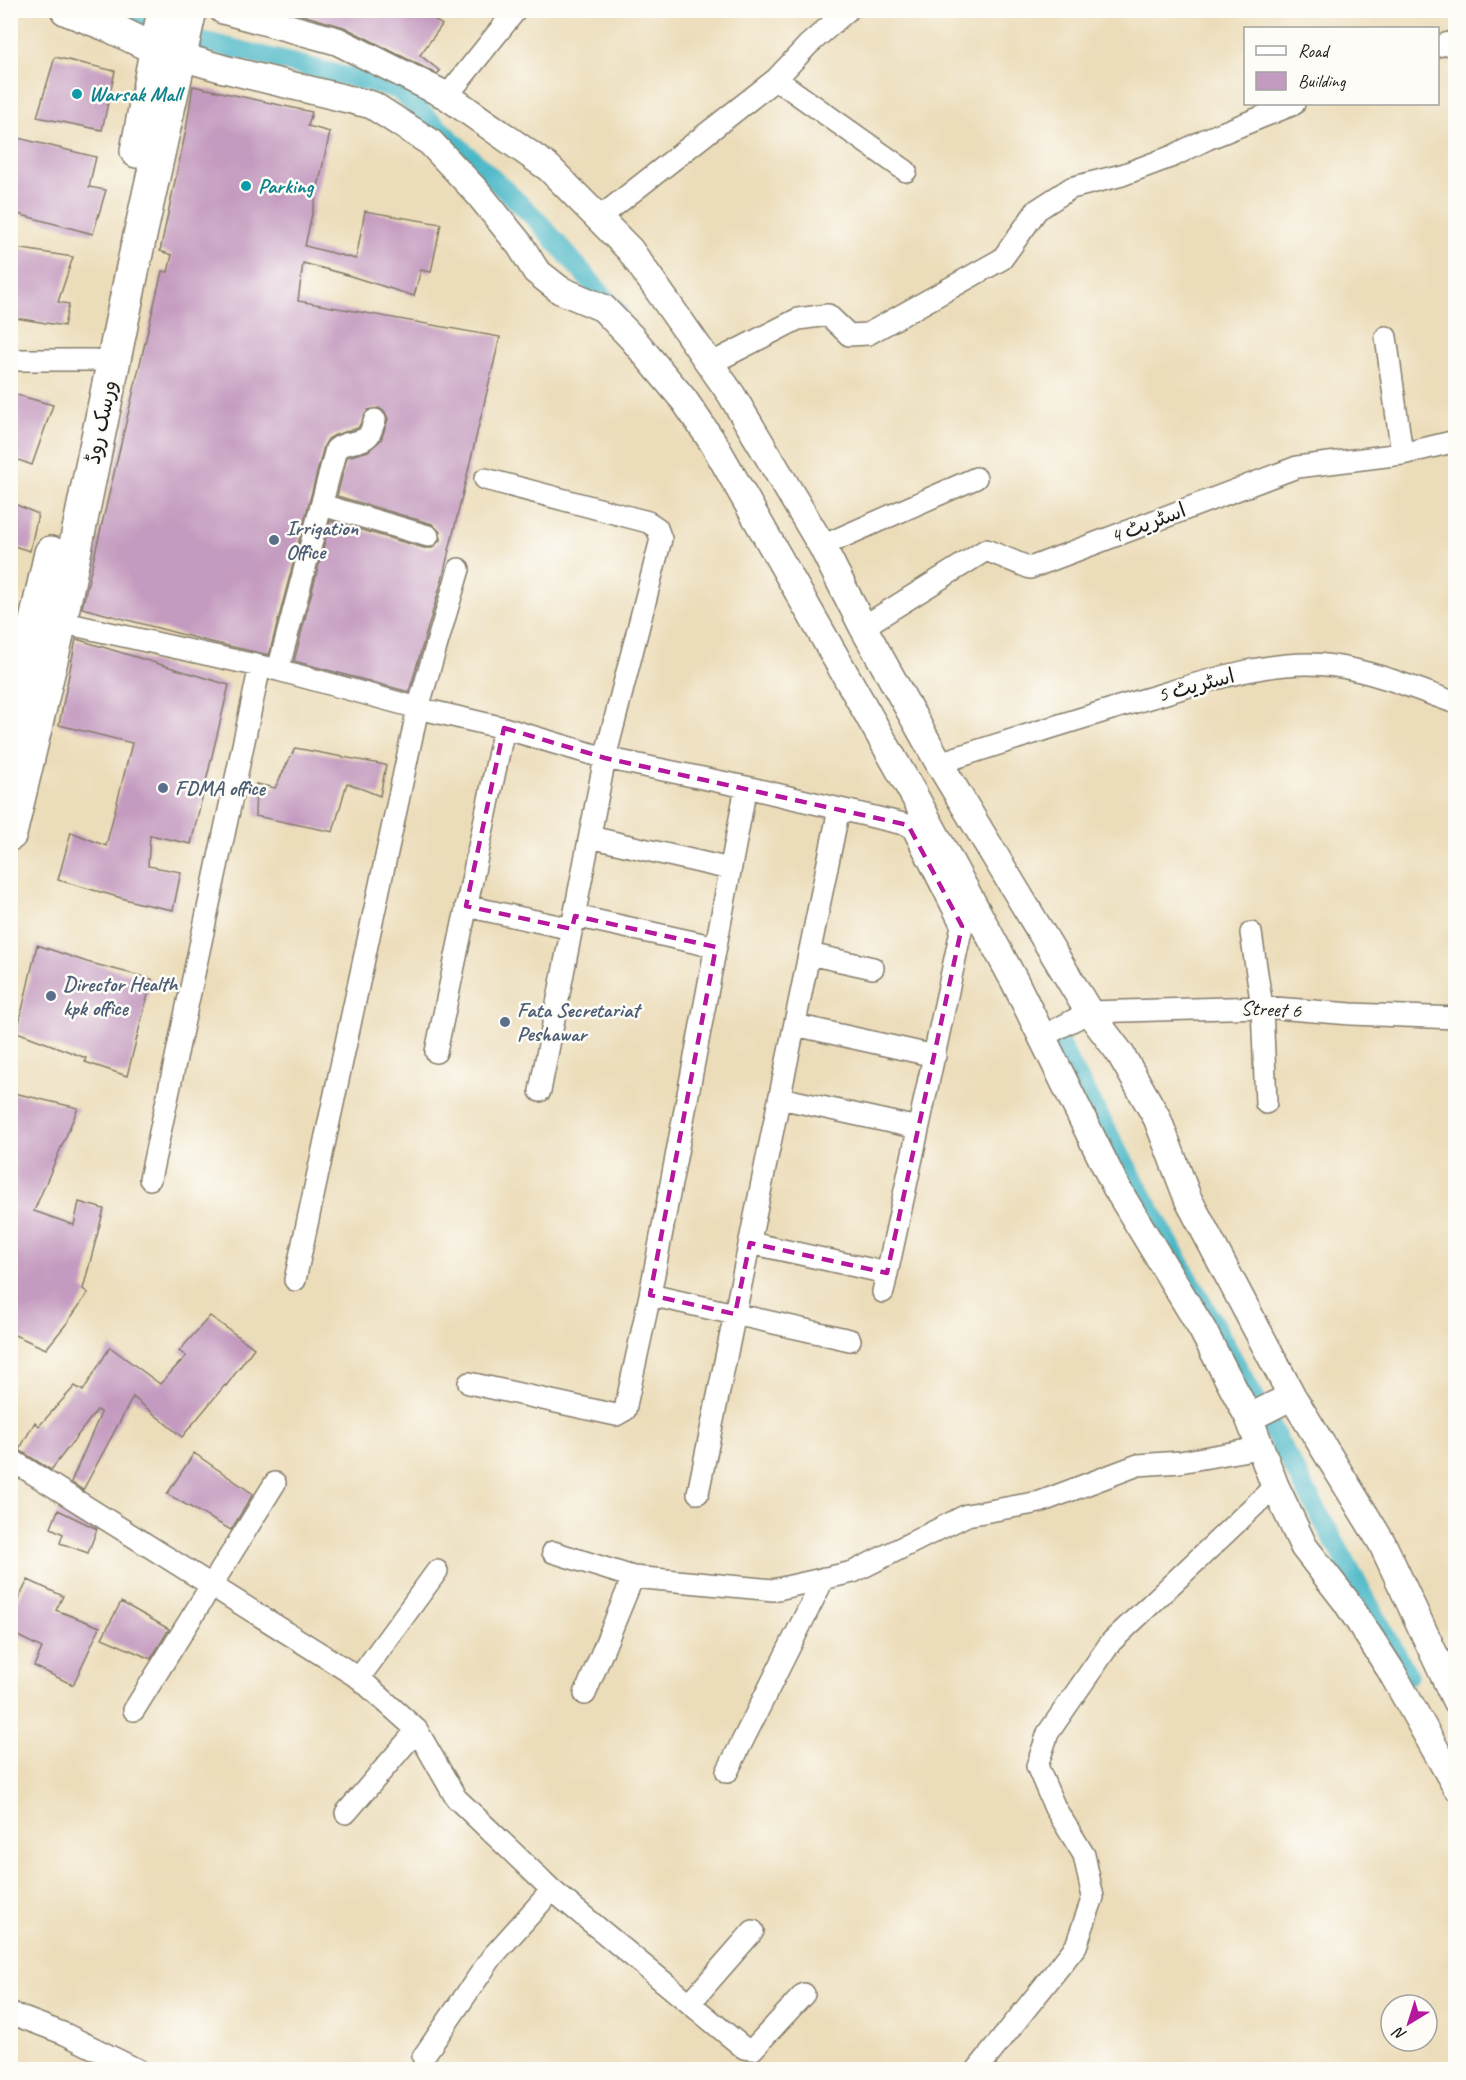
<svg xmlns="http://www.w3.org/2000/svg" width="1466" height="2080" font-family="Caveat,'Playpen Sans Arabic',sans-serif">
	<rect width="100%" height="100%" fill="#fdfcf7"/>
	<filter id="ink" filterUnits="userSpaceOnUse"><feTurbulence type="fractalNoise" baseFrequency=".0167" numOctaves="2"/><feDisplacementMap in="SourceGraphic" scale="12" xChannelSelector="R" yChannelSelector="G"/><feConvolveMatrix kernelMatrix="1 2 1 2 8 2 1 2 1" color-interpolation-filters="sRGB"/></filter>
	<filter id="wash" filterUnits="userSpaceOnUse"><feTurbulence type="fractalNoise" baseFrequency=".008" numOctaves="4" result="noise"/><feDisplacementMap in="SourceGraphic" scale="24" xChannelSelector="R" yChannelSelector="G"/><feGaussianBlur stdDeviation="1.35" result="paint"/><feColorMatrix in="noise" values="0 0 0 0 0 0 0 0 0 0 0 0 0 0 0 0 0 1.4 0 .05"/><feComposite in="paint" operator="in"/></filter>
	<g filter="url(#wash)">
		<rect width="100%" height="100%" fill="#ecddba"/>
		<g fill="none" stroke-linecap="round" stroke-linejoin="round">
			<path stroke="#4cb8c7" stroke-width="20" d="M 117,20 L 397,89 L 536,219 L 618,313
				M 1059,1044 L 1408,1675"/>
		</g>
		<g id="blocks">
			<path fill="#c49bc0" d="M 285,10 L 421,10 L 442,25 L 420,55 L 440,71 L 437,74 L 344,27 Z
				M 55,57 L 115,71 L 102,130 L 37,117 Z
				M 193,86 L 312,112 L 308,126 L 330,132 L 305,246 L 356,259 L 365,211 L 441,224 L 431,272 L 421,270 L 414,296 L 344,274 L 303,263 L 298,301 L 500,337 L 442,580 L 409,692 L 294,661 L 330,521 L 424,548 L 432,548 L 440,540 L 440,532 L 432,524 L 337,496 L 347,457 L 368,451 L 381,440 L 388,419 L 385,412 L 379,408 L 368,410 L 358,428 L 335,435 L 328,439 L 324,446 L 269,655 L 207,641 L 82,608 L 162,271 L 168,272 L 172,255 L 160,251 L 186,130 Z
				M 10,136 L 96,157 L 89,187 L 106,190 L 93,234 L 10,212 Z
				M 10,247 L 73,257 L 58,302 L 69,304 L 64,326 L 10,317 Z
				M 10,393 L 53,405 L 32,465 L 10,457 Z
				M 10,502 L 38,514 L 30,551 L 10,545 Z
				M 76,639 L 229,685 L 191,844 L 150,835 L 148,866 L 181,872 L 173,910 L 139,903 L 58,880 L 71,832 L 106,846 L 132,743 L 59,725 Z
				M 295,748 L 386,765 L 380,796 L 347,783 L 333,832 L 255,816 L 256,784 L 275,788 Z
				M 37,945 L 87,962 L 152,979 L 127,1076 L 85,1062 L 86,1058 L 17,1032 Z
				M 10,1092 L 78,1108 L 34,1211 L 74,1225 L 79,1202 L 104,1209 L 83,1289 L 88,1293 L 67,1323 L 46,1349 L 10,1333 Z
				M 210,1316 L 254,1348 L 226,1386 L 225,1385 L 182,1437 L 133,1397 L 83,1490 L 71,1482 L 101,1413 L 97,1410 L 51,1470 L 19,1450 L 35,1422 L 39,1426 L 75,1386 L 83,1391 L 110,1347 L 160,1384 L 186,1356 L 179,1351 Z
				M 194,1453 L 253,1494 L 231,1530 L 167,1494 Z
				M 58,1510 L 97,1529 L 88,1553 L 60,1543 L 63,1534 L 51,1528 Z
				M 28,1580 L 63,1596 L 56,1610 L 100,1627 L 73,1685 L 34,1666 L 42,1648 L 10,1632 L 10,1616 Z
				M 121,1602 L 169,1629 L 151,1659 L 102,1638 Z"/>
		</g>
	</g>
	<g filter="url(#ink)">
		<use href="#blocks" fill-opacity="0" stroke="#847c6b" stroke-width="1.5"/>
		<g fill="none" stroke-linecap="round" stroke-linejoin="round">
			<defs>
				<path id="minor" d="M 1438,46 L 1456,41
					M 776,79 L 906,171
					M 447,96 L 516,10
					M 599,218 L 776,79 L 808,45 L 848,10
					M 1386,337 L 1402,454
					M 10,360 L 95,360
					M 710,364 L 798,319 L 828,315 L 849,335 L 868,334 L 1002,259 L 1037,210 L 1071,188 L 1122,175 L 1173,156 L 1207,139 L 1294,104
					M 485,479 L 648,522 L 657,528 L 661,539 L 605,758 L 540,1091
					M 322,505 L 428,536
					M 822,546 L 976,478
					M 60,622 L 278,670 L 418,708 L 504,728 L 605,758 L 746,787 L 908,825 L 913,829 L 962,926 L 883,1292
					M 863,627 L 986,550 L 1030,568 L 1297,467 L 1402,454 L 1456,441
					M 278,670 L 336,449 C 346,440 361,445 369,435 C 371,431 373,425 375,420
					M 939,763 C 1011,740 1083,717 1156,696 C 1209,680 1279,657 1334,666 C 1376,672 1416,689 1456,703
					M 590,837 L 730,869
					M 466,906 L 572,929
					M 575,916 L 716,947
					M 1251,933 L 1262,1007 L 1266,1103
					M 809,954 L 873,968
					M 795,1025 L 935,1056
					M 1042,1037 L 1089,1012 L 1262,1007 L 1351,1014 L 1456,1018
					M 436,1052 L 504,728
					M 780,1098 L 918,1128
					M 150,1179 L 260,666
					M 750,1243 L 887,1273
					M 295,1280 L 418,708 L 459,569
					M 650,1295 L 850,1340
					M 469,1383 L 616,1415 L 625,1410 L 650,1295 L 746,787
					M 10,1459 L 359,1678 L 417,1730 L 456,1798 L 552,1890 L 744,2048 L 753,2049 L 804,1994
					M 698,1493 L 839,809
					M 553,1552 L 633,1577 L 773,1590 L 853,1572 L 967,1515 L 1040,1502 L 1138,1465 L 1180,1462 L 1259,1448
					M 359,1678 L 437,1571
					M 585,1694 L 633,1577
					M 134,1710 L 275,1483
					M 727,1772 L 824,1578
					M 346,1813 L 417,1730
					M 690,2003 L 753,1931
					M 10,2013 L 65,2034 L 138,2070
					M 423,2057 L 492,1957 L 552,1890
					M 977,2070 L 1076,1946 L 1093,1897 L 1084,1855 L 1055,1808 L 1037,1766 L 1048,1733 L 1111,1642 L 1275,1486"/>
				<path id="tertiary" d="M 223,10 L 337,41 L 447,96 L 549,168 L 630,250 L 731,394 L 822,546 L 863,627 L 939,763 L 1089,1012 L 1120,1053 L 1157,1118 L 1188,1199 L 1292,1396 L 1382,1543 L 1456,1701
					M 161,51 L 224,69 L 372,105 L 430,142 L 478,193 L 520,245 L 536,271 L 560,290 L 603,308 L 632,338 L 684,400 L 714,444 L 915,797 L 1015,982 L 1116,1187 L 1202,1329 L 1249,1418 L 1275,1486 L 1304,1547 L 1346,1601 L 1390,1669 L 1456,1786
					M 1249,1418 L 1292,1396"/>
				<path id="secondary" d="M 66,10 L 110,27 L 157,50"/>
				<path id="primary" d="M 137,151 L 164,10
					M 14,720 L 51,553
					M 10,834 L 60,622 L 133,267 L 190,10"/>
			</defs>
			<use href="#minor" stroke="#847c6b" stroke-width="24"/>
			<use href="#tertiary" stroke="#847c6b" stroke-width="30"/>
			<use href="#secondary" stroke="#847c6b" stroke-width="33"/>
			<use href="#primary" stroke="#847c6b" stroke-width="36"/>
			<use href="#minor" stroke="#fff" stroke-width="21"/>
			<use href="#tertiary" stroke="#fff" stroke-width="27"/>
			<use href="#secondary" stroke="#fff" stroke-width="30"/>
			<use href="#primary" stroke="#fff" stroke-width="33"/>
		</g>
	</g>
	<path fill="none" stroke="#b5179e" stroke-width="4.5" stroke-dasharray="12 8" stroke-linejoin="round" d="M 504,728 L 605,758 L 908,825 L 962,926 L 887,1273 L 750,1243 L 735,1314 L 650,1295 L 716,947 L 575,916 L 572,929 L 466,906 Z"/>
	<g fill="#0f9aa8" stroke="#fdfcf7" stroke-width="2">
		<circle cx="77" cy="94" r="6"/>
		<circle cx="246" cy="186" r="6"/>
	</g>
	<g fill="#5c6f8a" stroke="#fdfcf7" stroke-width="2">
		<circle cx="274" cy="540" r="6"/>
		<circle cx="163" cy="788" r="6"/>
		<circle cx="51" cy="996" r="6"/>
		<circle cx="505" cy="1022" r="6"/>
	</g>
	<g text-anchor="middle" stroke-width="5" stroke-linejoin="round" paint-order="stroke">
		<g font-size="21" font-weight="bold" fill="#0d838f" stroke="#fdfcf7" text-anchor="start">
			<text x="89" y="101">Warsak Mall</text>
			<text x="258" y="193">Parking</text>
		</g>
		<g font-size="21" fill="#1c1c1c" stroke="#fdfcf7">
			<text transform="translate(101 422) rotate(-78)" y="7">ورسک روڈ</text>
			<text transform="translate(1148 523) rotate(-21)" y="7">اسٹریٹ 4</text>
			<text transform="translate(1196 685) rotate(-15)" y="7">اسٹریٹ 5</text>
			<text transform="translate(1271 1009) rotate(3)" y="7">Street 6</text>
		</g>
		<g font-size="21" font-weight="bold" fill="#4e5e75" stroke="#fdfcf7" text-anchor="start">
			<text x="286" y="535">Irrigation<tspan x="286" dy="24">Office</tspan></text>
			<text x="175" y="795">FDMA office</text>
			<text x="63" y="991">Director Health<tspan x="63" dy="24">kpk office</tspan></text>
			<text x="517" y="1017">Fata Secretariat<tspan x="517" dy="24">Peshawar</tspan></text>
		</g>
	</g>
	<rect width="1466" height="2080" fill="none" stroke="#fdfcf7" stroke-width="36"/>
	<rect x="1244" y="27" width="195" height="78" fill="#fdfcf7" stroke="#a3a29f" stroke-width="1.5"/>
	<rect x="1256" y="46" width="30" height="9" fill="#ffffff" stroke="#a3a29f" stroke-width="1.5"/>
	<text x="1298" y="57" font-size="18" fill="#1c1c1c">Road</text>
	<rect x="1256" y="72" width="30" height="18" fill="#c49bc0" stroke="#a3a29f" stroke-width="1.5"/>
	<text x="1298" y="87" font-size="18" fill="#1c1c1c">Building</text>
	<g transform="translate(1409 2023) rotate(218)"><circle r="28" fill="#fdfcf7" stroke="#a3a29f" stroke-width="1.5"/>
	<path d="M0-4.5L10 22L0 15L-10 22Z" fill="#b5179e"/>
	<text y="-9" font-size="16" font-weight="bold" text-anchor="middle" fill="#1c1c1c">N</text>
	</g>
</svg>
